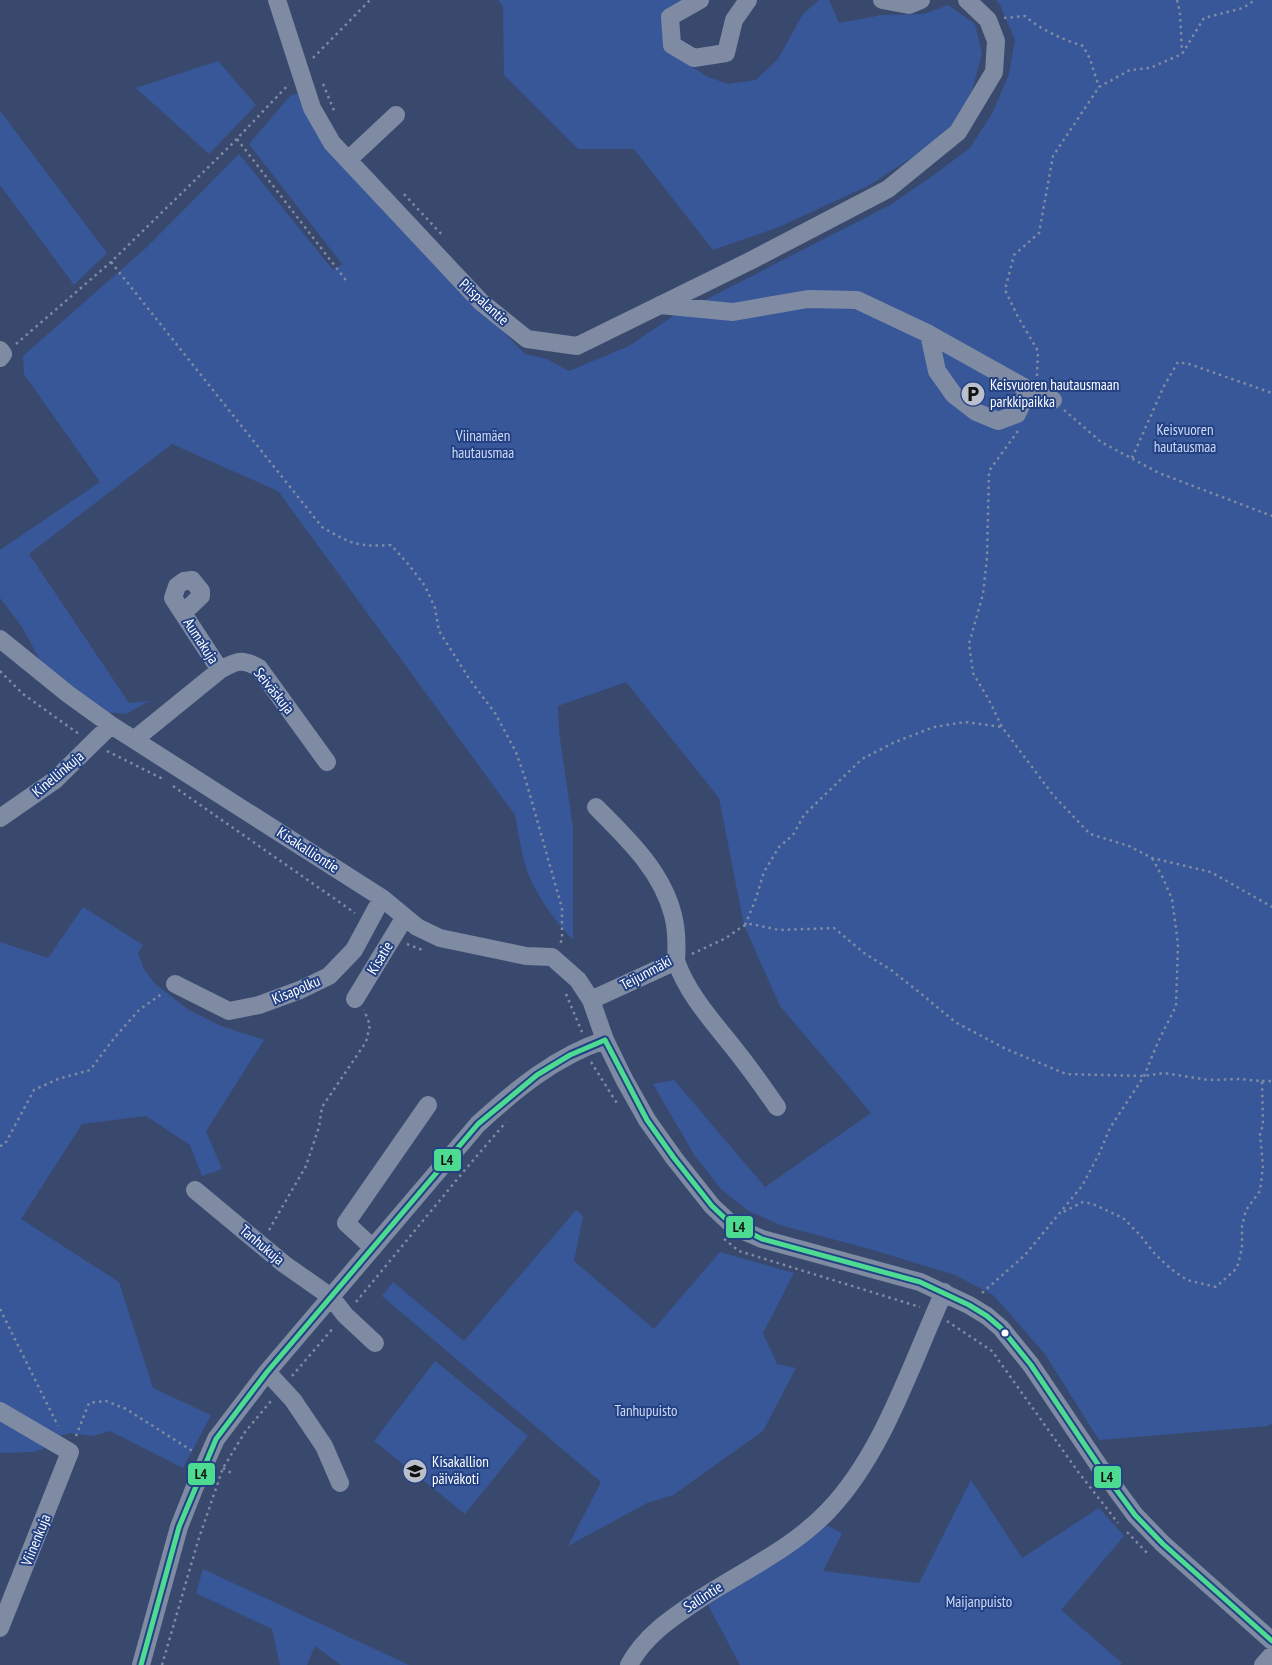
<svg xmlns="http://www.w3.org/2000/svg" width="1272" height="1665" font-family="'PT Sans Narrow',sans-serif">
	<rect width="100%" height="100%" fill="#39496d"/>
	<path fill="#375799" d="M 498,0 L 687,0 L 671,8 L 681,60 L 708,77 L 728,84 L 756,80 L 778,59 L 803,14 L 819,0 L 829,0 L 839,23 L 882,15 L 924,14 L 948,5 L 975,24 L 982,54 L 972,90 L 954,124 L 925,149 L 868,186 L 779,227 L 713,250 L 634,149 L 578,149 L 504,75 L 503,6 Z
		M 996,0 L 1272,0 L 1272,1423 L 1268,1426 L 1099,1440 L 1045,1354 L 993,1295 L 955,1275 L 873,1250 L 780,1225 L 747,1210 L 721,1189 L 695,1156 L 653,1084 L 674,1080 L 765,1187 L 871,1113 L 780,1006 L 744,925 L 719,798 L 626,682 L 558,706 L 559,732 L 573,828 L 573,940 C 552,917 532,890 524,861 C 520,846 518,830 515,815 L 278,491 L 172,444 L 29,554 L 129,703 L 149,701 L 126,714 L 103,712 L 41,662 L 22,627 L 0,598 L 0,550 L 100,482 L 24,374 L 23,356 L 147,247 L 239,154 L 333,270 L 342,264 L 249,144 L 290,96 L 299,93 L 330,152 L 525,354 L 547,359 L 569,371 L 629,346 L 670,318 L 890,205 L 931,177 L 970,148 L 993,112 L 1009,74 L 1015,40 L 1000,5 Z
		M 218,61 L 256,105 L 209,154 L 136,88 Z
		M 0,111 L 107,253 L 74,285 L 0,185 Z
		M 83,907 L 143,945 L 138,953 L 144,969 L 155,984 L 189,1010 L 221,1026 L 264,1040 L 206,1131 L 222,1169 L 202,1176 L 190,1145 L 146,1116 L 82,1124 L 21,1219 L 119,1282 L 153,1388 L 211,1415 L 183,1468 L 110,1431 L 93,1436 L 71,1433 L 56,1437 L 43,1449 L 33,1452 L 0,1453 L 0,942 L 48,958 Z
		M 576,1210 L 583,1216 L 574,1261 L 654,1329 L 720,1252 L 794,1273 L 763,1333 L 777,1364 L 796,1368 L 763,1431 L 673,1495 L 647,1503 L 568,1546 L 601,1482 L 382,1296 L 393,1282 L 464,1341 Z
		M 435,1361 L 528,1436 L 465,1514 L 374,1441 Z
		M 971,1480 L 1022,1558 L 1099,1508 L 1124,1536 L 1061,1610 L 1122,1663 L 1120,1665 L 740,1665 L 708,1605 L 826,1525 L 842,1533 L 823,1571 L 919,1583 Z
		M 203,1569 L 409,1665 L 341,1665 L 315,1646 L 307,1665 L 280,1665 L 272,1629 L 196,1593 Z"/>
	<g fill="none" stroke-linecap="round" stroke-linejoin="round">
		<path stroke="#7f8aa3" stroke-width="2.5" stroke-dasharray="2.5 4" stroke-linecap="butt" d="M 1177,0 L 1180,13 L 1182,52
			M 1004,18 L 1025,16 C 1041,30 1062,39 1083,46 L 1090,59 L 1099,87
			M 313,58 L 370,0
			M 323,84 L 335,113
			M 237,139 L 348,283
			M 404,194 L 443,236
			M 111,262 L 322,527 C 351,544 357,547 391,545 L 409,565 L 425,586 L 435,608 L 439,631 L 470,680 L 495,713 L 516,752 L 526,781 L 562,908 L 562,939 L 560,944
			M 16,344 L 111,262 L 231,145 L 289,84
			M 1037,376 L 1038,351 L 1018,317 L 1005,290 L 1014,255 L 1039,233 L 1053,156 L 1099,87 L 1130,70 L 1150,68 L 1182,54 L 1204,18 L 1243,8 L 1255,0
			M 1064,410 L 1101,442 L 1159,473 L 1272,516
			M 1018,431 L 989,471 L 987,558 L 983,594 L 969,644 L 973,673 L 989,700 L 1002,727 L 1053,795 L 1090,834 L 1129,846 L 1152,858 L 1211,872 L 1272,907
			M 1132,458 L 1164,386 L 1178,362 L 1189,364 L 1272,393
			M 0,671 L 23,694 L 79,734
			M 107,751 L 165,780
			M 173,786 L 355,913
			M 745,925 L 755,901 L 764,872 L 779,847 L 793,835 L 804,815 L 862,759 L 895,742 L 934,727 L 965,722 L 1002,727
			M 407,944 L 425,951
			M 692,954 L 726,938 L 743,926 L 751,924 L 779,930 L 834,928 L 864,953 L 891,970 L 919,992 L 955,1022 L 1006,1049 L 1066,1074 L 1144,1076 L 1164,1073 L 1209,1080 L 1239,1079 L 1262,1081 L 1263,1125 L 1260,1134 L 1263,1166 L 1260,1191 L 1246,1210 L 1242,1226 L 1242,1248 L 1237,1268 L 1216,1287 L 1187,1280 L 1171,1269 L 1155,1254 L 1140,1235 L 1123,1218 L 1093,1204 L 1083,1202 L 1061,1213
			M 566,994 L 582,1032
			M 591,1062 L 618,1105
			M 1262,1081 L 1272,1081
			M 0,1146 L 5,1144 L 34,1090 L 58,1079 L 90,1070 L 115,1037 L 139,1010 L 163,993
			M 269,1230 L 306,1166 L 319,1127 L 322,1107 L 366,1042 L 370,1025 L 364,1010
			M 724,1239 L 739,1251 L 920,1307
			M 982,1293 L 1025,1255 L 1082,1186 L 1099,1154 L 1110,1128 L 1144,1076 L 1158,1042 L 1176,1006 L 1178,944 L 1172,899 L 1163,878 L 1152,858
			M 356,1302 L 464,1171 L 506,1122
			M 0,1309 L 58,1426
			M 947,1321 L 992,1351 L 1079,1473 L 1118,1523
			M 292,1376 L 334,1327
			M 76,1436 L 89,1403 L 106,1401 L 126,1409 L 194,1452
			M 223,1468 L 233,1474
			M 1127,1532 L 1149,1555
			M 162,1665 L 198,1541 L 223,1468 L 245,1432 L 271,1401"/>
		<path stroke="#7f8aa3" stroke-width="18" d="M 277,0 L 312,108 L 332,143 L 481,302 L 527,339 L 577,346 L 750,261 L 888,189 L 958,132 L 994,72 L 996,41 L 988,20 L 967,0
			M 700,0 L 670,17 L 672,45 L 694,58 L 726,53 L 734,20 L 748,0
			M 882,0 L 909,5 L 921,0
			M 348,160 L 396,115
			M 660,305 L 733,312 L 808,299 L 857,300 L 929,334 L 1031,391 L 1053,400
			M 929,334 L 937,371 L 954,395 L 976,412 L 998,421 L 1017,414 L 1029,389
			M 0,350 L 3,354 L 0,358
			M 183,613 L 201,596 L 201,591 L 192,580 L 184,581 L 177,586 L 173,598 L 220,670
			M 0,639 L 68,694 L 111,725 L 382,898 L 417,927 L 440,938 L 526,956 L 552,957 L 578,980 L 591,1000 L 605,1040 L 624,1079 L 647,1120 L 674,1158 L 712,1206 L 729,1222 L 746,1232 L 762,1239 L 920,1282 L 969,1305 L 987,1316 L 1001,1328 L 1031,1365 L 1099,1466 L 1135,1515 L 1163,1544 L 1272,1641
			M 135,739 L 220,670 C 236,661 242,658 259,668 L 327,762
			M 0,818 L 55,780 L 111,725
			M 676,961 C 687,992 708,1016 729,1042 C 746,1063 762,1085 777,1107
			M 175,984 L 229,1011 L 259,1005 L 300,990 L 329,976 L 354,950 L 382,898
			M 355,999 L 405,917
			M 591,1000 L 676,961 C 677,945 677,930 673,915 C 662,871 627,838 596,807
			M 195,1190 L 284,1264 L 331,1297 L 345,1315 L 375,1343
			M 373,1248 L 346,1223 L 428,1105
			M 267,1372 L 293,1400 L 324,1446 L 340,1483
			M 0,1411 L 70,1452 L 0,1628
			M 141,1665 L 179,1527 L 194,1489 L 216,1439 L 267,1372 L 478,1124 C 515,1090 556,1056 605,1040
			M 629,1665 C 645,1635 673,1617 700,1599 C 743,1571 793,1548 828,1511 C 883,1454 911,1364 944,1292
			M 1263,1665 L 1272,1655"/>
		<defs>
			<path id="bus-1" d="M 605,1040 L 647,1120 L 674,1158 L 712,1206 L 729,1222 L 762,1239 L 920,1282 L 969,1305 L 987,1316 L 1001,1328 L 1031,1365 L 1099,1466 L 1135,1515 L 1163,1544 L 1272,1641
				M 141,1665 L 179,1527 L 216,1439 L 267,1372 L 478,1124 L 537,1075 L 570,1055 L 605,1040"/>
		</defs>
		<use href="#bus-1" stroke="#234183" stroke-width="9"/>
		<use href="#bus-1" stroke="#4ddb92" stroke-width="5"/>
	</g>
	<defs>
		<symbol id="parking-disc" viewBox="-11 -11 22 22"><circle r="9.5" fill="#babfcc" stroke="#234183"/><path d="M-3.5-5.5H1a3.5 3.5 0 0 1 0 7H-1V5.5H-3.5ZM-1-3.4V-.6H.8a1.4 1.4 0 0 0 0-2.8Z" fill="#111"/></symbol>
		<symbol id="school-disc" viewBox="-11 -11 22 22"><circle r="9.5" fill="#babfcc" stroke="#234183"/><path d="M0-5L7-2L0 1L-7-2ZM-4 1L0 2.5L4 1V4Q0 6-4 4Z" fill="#111"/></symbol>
	</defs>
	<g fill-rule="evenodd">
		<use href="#parking-disc" x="959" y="380" width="28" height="28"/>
		<use href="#school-disc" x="401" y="1457" width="28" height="28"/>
	</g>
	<circle fill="#fff" stroke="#234183" stroke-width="2" cx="1005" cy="1333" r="4.5"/>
	<g text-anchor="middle" stroke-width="4" stroke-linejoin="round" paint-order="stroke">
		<g font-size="15" fill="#fff" stroke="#234183">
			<text transform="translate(484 302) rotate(42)" y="5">Piispalantie</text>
			<text transform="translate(201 641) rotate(57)" y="5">Aumakuja</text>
			<text transform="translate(274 691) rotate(51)" y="5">Seiväskuja</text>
			<text transform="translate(58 774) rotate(-40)" y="5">Kinellinkuja</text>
			<text transform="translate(308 850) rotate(33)" y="5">Kisakalliontie</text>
			<text transform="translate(380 958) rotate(-59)" y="5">Kisatie</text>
			<text transform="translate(646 973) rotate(-28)" y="5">Teijunmäki</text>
			<text transform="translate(296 990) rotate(-23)" y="5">Kisapolku</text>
			<text transform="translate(262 1245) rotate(40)" y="5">Tanhukuja</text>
			<text transform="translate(36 1540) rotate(-68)" y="5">Viinenkuja</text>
			<text transform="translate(703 1597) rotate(-33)" y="5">Sallintie</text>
		</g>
		<g font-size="15" fill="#fff" stroke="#234183" text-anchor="start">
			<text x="990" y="390">Keisvuoren hautausmaan<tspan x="990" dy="17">parkkipaikka</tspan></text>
			<text x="432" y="1467">Kisakallion<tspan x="432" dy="17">päiväkoti</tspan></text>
		</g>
		<g font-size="15" fill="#cedbf6" stroke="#234183">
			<text x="1185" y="435">Keisvuoren<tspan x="1185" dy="17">hautausmaa</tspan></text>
			<text x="483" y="441">Viinamäen<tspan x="483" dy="17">hautausmaa</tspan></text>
			<text x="646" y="1416">Tanhupuisto</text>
			<text x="979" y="1607">Maijanpuisto</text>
		</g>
	</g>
	<g stroke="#234183" stroke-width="2">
		<rect x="433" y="1148" width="29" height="24" rx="5" fill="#4ddb92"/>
		<rect x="725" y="1215" width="29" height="24" rx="5" fill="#4ddb92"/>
		<rect x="187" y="1462" width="29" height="24" rx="5" fill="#4ddb92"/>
		<rect x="1093" y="1465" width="29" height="24" rx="5" fill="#4ddb92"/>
	</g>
	<g font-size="14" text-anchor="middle" font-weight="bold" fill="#111">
		<text x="447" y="1165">L4</text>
		<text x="739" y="1232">L4</text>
		<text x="201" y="1479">L4</text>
		<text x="1107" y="1482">L4</text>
	</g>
</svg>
